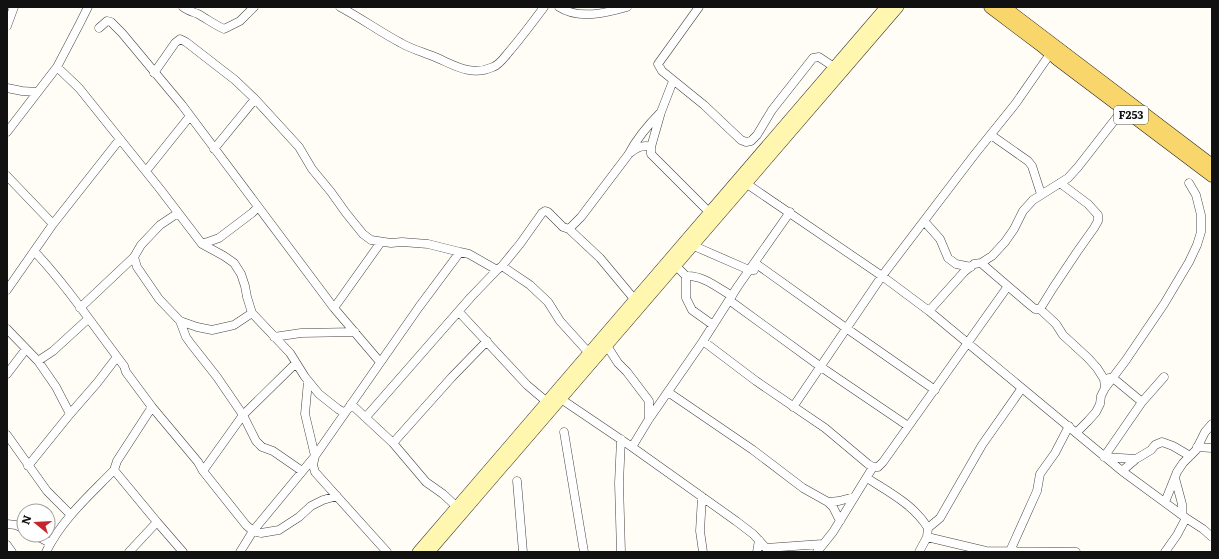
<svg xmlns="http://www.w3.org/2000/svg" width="1219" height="559" font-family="Literata,serif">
	<rect width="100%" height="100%" fill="#fffdf5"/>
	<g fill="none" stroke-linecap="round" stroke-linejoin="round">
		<defs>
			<path id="minor" d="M 183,7 C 188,11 193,12 198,14 C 207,19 215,25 224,29 L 240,21 L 254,7
				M 340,7 C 361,18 380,32 401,43 C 411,49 423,52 435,57 C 454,65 471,77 493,67 C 499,65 504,58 508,53 C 521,38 532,23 544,7
				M 559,7 C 579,20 606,13 627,7
				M 699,7 L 658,64 L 662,71 L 704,105 L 741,140 L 746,142 L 751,141 L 757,135 L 772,110 L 813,58 L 819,57 L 834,67
				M 7,26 L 14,7
				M 99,28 L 107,21 L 111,22 L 122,33 L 182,105 L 334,308 L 380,362
				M 57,67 L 79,88 L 160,189 L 202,244 L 224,256 L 234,263 L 241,274 L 245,286 L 247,297 L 252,313 L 290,353 L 305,377 L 319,394 L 338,409 L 345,413
				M 154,73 L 175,43 L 180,39 L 186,42 L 235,80 L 255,99 L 299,147 L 312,169 L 331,192 L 346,213 L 363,234 L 371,240 L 391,243 L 402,242 L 428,244 L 460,252 L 469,254 L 497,270
				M 673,81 L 661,112 L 651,147 L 651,154 L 709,212
				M 7,88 L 22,91 L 37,92
				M 7,132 L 57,67 L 80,23 L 88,7
				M 991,135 L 1028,161 L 1032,166 L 1041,194
				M 214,149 L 255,99
				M 630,153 C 636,148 643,144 651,147
				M 146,171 L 190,116
				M 7,176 L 53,224
				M 747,184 L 882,276 L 929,311 L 1122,471 L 1186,518 L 1203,529 L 1212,537
				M 178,213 L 160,225 L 141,245 L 134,257 L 137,267 L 159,299 L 180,321 L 197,327 L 212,330 L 234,325 L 252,313
				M 924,221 L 940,239 L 948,258 L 956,264 L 971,267
				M 569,229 L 600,258 L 635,300
				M 202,244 L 219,238 L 252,213 L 258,207
				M 694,246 L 749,270 L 754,270
				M 34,251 C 67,286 95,328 124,366 L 126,372 L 152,407 L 198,462 L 203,471 L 246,525 L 253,531 L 261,533 L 279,530 L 299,517 L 311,506 L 323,500 L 337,496
				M 672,262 L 686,276 C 703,275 718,288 732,296
				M 755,263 L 846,328 L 935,390
				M 981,263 L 1030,305 L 1035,309 L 1040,309 L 1053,288 L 1077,252 L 1094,228 L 1098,221 L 1098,215 L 1088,204 L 1060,183
				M 502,266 L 530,285 L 548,302 L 560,321 L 589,353
				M 686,276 L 686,298 L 692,310 L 713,325
				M 7,290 L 53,224 L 120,139
				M 729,300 L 821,367 L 908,426
				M 80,308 L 134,257
				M 334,308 L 381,242
				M 1040,309 L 1056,324 L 1063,335 L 1088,358 L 1097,368 L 1104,379 L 1105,388
				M 929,311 L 964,272 L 974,264 L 981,263 L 992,256 L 1005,242 L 1014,229 L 1023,211 L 1033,200 L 1068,178 L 1078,167 L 1117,117
				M 459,312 L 527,385 L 547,402
				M 180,321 L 186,337 L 191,344 L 217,377 L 243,415 L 256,441 L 262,447 L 273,451 L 302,471
				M 7,329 L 38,361 L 56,387 L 70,414
				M 274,337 L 301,333 L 355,332
				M 703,341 L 756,381 L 825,428 L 868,464 L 873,467 L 878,467 L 883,462 L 1008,286
				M 607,346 L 618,363 L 627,372 L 649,401 L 649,419
				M 38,361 L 53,351 L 88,319
				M 7,374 L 26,349
				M 1109,378 L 1113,378 L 1142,402
				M 308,381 L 305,414 L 315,456 L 313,465 L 315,472 L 387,552
				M 668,392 L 753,450 L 803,488 L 828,502 L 833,507 L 840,521
				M 561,399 L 632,447 L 736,521 L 753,534 L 766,548 L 771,552
				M 351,404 L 393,443 L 426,482 L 443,494 L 457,507
				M 793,407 L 882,276 L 975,154 L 1016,103 L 1050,54
				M 366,417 L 471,297 L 497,270 L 502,266 L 520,244 L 542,213 L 545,211 L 548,212 L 563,227 L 569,229 L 581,217 L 628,155 C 637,138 648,125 661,112
				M 564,432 L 584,552
				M 1076,433 L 1088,421 L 1096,412 L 1100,404 L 1101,396 L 1105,388 L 1126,360 L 1164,304 L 1189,262 L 1197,245 L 1201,232 L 1201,215 L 1196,195 L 1189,183
				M 7,435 L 47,491 L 70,514
				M 621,439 L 619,483 L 621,552
				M 393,443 L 452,377 L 487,341
				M 632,447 L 649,419 L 703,341 L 738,286 L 790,212
				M 1197,447 L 1212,448
				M 1104,457 L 1142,402 L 1164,377
				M 1104,457 L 1136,459
				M 28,466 L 70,414 L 97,383 L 117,357
				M 114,470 L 157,522 L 183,552
				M 203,471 L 243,415 L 296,363
				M 1122,471 L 1136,459 L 1151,450 L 1155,445 L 1162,442 L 1173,446 L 1190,456
				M 867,478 C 889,492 914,505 928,528 L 927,537 L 919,552
				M 1175,478 L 1182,504 L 1182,515
				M 517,481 L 523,552
				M 702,497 L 700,531 L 703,552
				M 828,502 L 839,501 L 854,497
				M 1165,502 L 1177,472 L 1183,463 L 1196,450 L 1205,432 L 1212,424
				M 7,524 L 16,525 L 24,529
				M 928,528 L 940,518 L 982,445 L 1022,388
				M 35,535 L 50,543
				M 927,537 L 986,551 L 1076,552
				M 7,545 L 12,552
				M 766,548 L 822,544
				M 1010,551 L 1037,491 L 1040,474 L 1055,453 L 1069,426
				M 46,552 C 62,519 89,496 114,470 L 117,461 L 152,407
				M 129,552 L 157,522
				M 240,552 L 253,531 L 315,456 L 419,307 L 460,252
				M 757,552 L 759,540
				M 817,552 L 833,532 L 873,467
				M 1165,552 L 1177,535 L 1186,518"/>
			<path id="secondary" d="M 418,552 L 886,7
				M 429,552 L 898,7"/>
			<path id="primary" d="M 990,7 L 1043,47 L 1058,60 L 1212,176
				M 1004,7 L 1212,165"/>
		</defs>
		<use href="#minor" stroke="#444" stroke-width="9"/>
		<use href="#secondary" stroke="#333" stroke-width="12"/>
		<use href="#primary" stroke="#222" stroke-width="13"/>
		<use href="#minor" stroke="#fff" stroke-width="8"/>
		<use href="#secondary" stroke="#fff6b0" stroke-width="11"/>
		<use href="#primary" stroke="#f9d66b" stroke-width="12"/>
	</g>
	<g text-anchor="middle" stroke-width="4" stroke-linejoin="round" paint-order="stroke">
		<rect fill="#fff" stroke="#585858" stroke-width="1" x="1114" y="106" width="34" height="18" rx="3"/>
		<g font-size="11" font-weight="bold" fill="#111">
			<text x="1131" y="119">F253</text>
		</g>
	</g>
	<rect width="1219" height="559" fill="none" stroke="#111111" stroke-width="16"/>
	<g transform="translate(36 523) rotate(288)"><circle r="19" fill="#ffffff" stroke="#a0a0a0"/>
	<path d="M0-3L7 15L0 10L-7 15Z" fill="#c4262e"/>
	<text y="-6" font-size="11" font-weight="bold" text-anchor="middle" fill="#111111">N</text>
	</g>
</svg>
